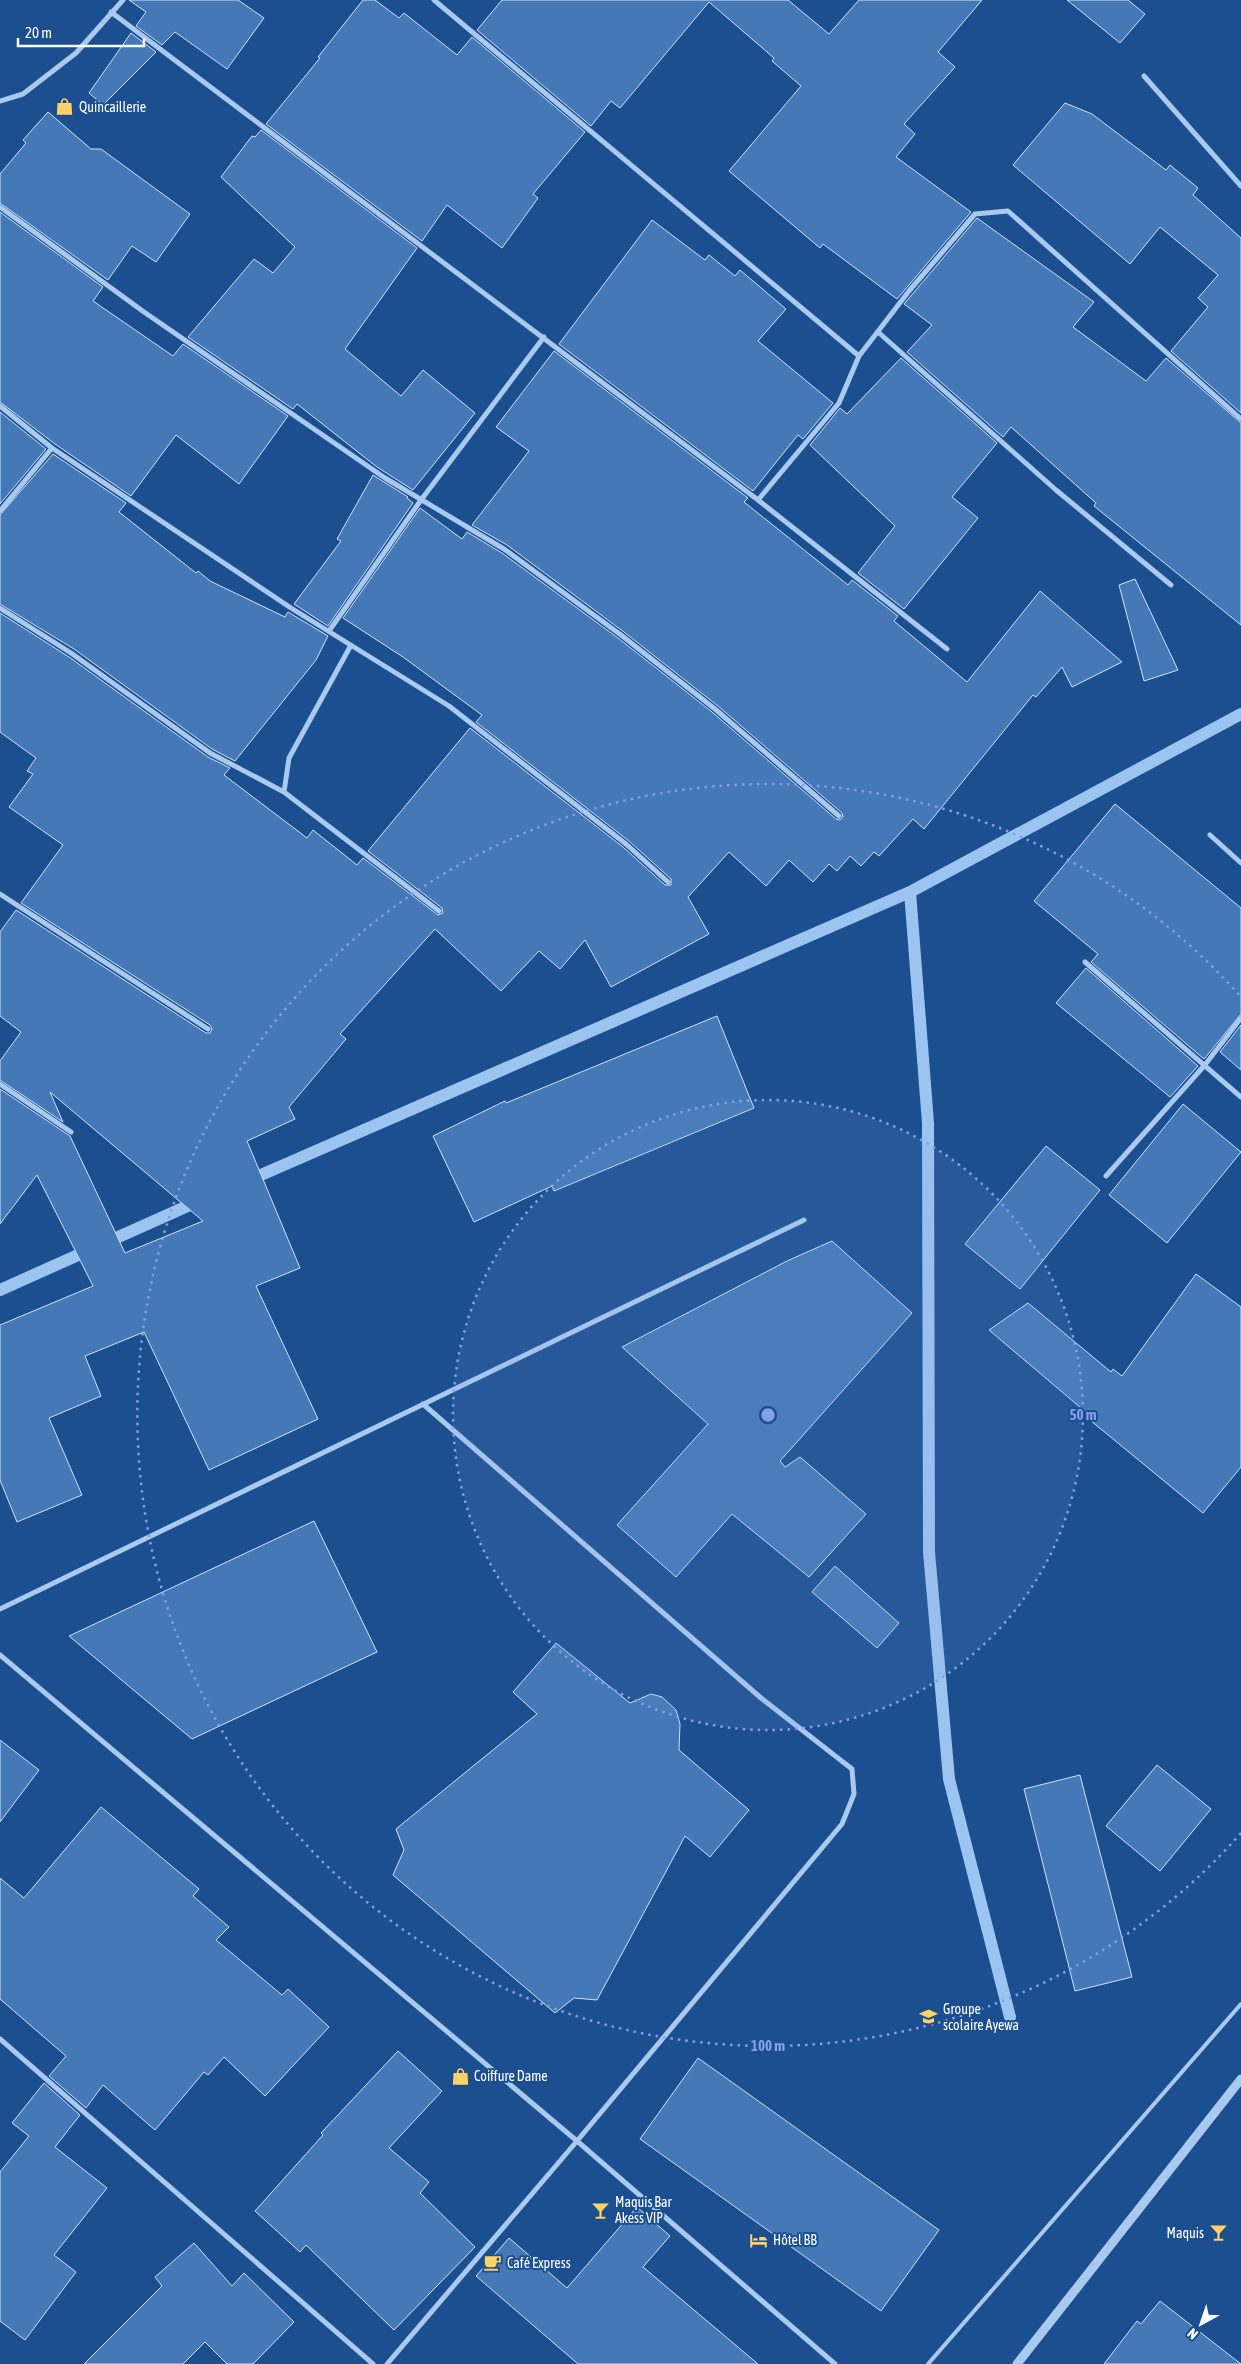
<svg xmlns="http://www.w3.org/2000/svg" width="1241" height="2364" font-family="'Asap Condensed',sans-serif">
	<rect width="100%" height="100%" fill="#1b4f8f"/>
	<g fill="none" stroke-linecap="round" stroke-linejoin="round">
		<path stroke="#9cc4f0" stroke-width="12" d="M 910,892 L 928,1123 L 929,1552 L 949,1779 L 1010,2017
			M 247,1181 L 910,892 L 1241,714
			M 0,1290 L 201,1200"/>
	</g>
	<path fill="#4478b7" stroke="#cfe3fa" d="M 129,0 L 238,0 L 264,18 L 227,69 L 175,32 L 162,45 L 136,26 L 146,12 Z
		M 363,0 L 375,0 L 399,18 L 404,13 L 457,55 L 472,37 L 585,132 L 533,194 L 538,198 L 502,248 L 447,205 L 422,241 L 266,124 L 320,58 L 318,57 Z
		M 502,0 L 788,0 L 829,34 L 859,0 L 982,0 L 938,52 L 955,67 L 904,124 L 915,134 L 896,157 L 971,212 L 897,299 L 823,244 L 820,248 L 729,171 L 801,86 L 772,61 L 774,58 L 709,2 L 620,108 L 611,101 L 591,126 L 477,30 Z
		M 1067,0 L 1128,0 L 1145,14 L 1120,43 Z
		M 131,33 L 156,52 L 103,105 L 89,93 Z
		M 1065,103 L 1092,114 L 1166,170 L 1170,165 L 1198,188 L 1193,195 L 1241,238 L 1241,413 L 1171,351 L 1208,307 L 1198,298 L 1218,275 L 1160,227 L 1130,264 L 1013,165 Z
		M 48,112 L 91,149 L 101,149 L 190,214 L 156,262 L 132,246 L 108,280 L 0,203 L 0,174 L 26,143 L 23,140 Z
		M 261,130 L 417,248 L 345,349 L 401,396 L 423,370 L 475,413 L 413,490 L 377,467 L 297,404 L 293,409 L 188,337 L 254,259 L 273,273 L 295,247 L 221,177 L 252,136 L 255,137 Z
		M 0,212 L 103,287 L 93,301 L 173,356 L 183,344 L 288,416 L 239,484 L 176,435 L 131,496 L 55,444 L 0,402 Z
		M 977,218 L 1094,302 L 1073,327 L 1146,381 L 1166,358 L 1241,423 L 1241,625 L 1094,506 L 1096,503 L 1011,427 L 1003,437 L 907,352 L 932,325 L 904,304 Z
		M 652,220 L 705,260 L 709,255 L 735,276 L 740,270 L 786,309 L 758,341 L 833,403 L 803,439 L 798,435 L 753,491 L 559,344 Z
		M 554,351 L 748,498 L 744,502 L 848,585 L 852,580 L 898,616 L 894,621 L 967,682 L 1040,591 L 1122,662 L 1072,687 L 1062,667 L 1036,697 L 1033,695 L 924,829 L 913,819 L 879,856 L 874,852 L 861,866 L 850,856 L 837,871 L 829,864 L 813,882 L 789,860 L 766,886 L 729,852 L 688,897 L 709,934 L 611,987 L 585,940 L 560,969 L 539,951 L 501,991 L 435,929 L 340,1034 L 346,1039 L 289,1107 L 295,1119 L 247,1141 L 300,1268 L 256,1286 L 318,1419 L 209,1470 L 144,1332 L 85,1356 L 101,1396 L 49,1418 L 82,1495 L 17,1522 L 0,1480 L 0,1325 L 93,1286 L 37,1175 L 0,1224 L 0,1089 L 70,1136 L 125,1253 L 203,1221 L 50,1092 L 63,1122 L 0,1080 L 0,1061 L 21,1032 L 0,1016 L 0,932 L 16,910 L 206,1033 L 210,1033 L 212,1029 L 210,1025 L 21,903 L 63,845 L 9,807 L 33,774 L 27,771 L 36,758 L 0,732 L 0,613 L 69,657 L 208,757 L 230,768 L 224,775 L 307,838 L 313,830 L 357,865 L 363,858 L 438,915 L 443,913 L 442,908 L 368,851 L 470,728 L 623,847 L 665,885 L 671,885 L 671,879 L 629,841 L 476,722 L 482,715 L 403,657 L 343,618 L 420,508 L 462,539 L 467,532 L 502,553 L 618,638 L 712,712 L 836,819 L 840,820 L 843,817 L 842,813 L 718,706 L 624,632 L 507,545 L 472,525 L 529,451 L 496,427 Z
		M 901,358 L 997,443 L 952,497 L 978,518 L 904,609 L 858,573 L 895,526 L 810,445 L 840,408 L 847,414 Z
		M 0,412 L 46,449 L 0,504 Z
		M 53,454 L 126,503 L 119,512 L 196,573 L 198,571 L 210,581 L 285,617 L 288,612 L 328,636 L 316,660 L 235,761 L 212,749 L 74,649 L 0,604 L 0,515 Z
		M 373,475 L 408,497 L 407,498 L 413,503 L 328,626 L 294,604 L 341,541 L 337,539 Z
		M 1135,579 L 1178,670 L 1144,681 L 1119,585 Z
		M 1115,804 L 1241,908 L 1241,1014 L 1204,1059 L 1091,962 L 1098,954 L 1034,901 Z
		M 1086,968 L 1198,1066 L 1170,1097 L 1056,1003 Z
		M 717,1016 L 754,1108 L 554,1191 L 552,1186 L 474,1222 L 433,1136 L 505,1101 L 506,1103 Z
		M 1241,1025 L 1241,1070 L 1220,1052 Z
		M 1183,1104 L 1241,1152 L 1167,1243 L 1109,1195 Z
		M 1046,1146 L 1100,1190 L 1020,1289 L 965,1244 Z
		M 832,1241 L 912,1313 L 780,1461 L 785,1467 L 800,1457 L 866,1514 L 809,1577 L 732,1514 L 676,1577 L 617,1525 L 708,1424 L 622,1347 L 787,1261 Z
		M 1196,1274 L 1241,1307 L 1241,1467 L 1203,1513 L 1079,1411 L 1081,1408 L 989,1330 L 1028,1303 L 1111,1372 L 1113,1369 L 1122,1376 Z
		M 314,1521 L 377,1652 L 192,1739 L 69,1636 Z
		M 835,1566 L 899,1623 L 877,1648 L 812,1592 Z
		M 556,1643 L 630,1703 L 651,1694 L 662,1697 L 676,1710 L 680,1724 L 679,1750 L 749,1810 L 710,1857 L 685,1836 L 597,2000 L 574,1998 L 555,2013 L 393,1875 L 404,1850 L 396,1829 L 537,1714 L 513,1692 Z
		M 0,1740 L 39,1770 L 0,1822 Z
		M 1157,1765 L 1211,1809 L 1160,1871 L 1106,1826 Z
		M 1080,1775 L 1132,1977 L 1075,1991 L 1024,1789 Z
		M 101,1807 L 199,1889 L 193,1896 L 229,1927 L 216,1940 L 282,1995 L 288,1989 L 329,2027 L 265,2096 L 224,2057 L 208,2075 L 204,2072 L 155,2130 L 103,2085 L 86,2108 L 49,2076 L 66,2056 L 0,1999 L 0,1878 L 24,1898 Z
		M 398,2051 L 442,2091 L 389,2148 L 429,2182 L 420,2193 L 475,2247 L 394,2330 L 306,2245 L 300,2252 L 255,2211 L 323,2135 L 321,2133 Z
		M 698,2058 L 939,2230 L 881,2311 L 640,2139 Z
		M 44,2083 L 80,2115 L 55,2147 L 107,2188 L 54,2255 L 76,2272 L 25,2340 L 0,2321 L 0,2172 L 29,2136 L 12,2123 Z
		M 637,2207 L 670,2236 L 643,2267 L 758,2364 L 578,2364 L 476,2276 L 509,2238 L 567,2288 Z
		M 194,2243 L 232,2286 L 244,2273 L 294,2322 L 253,2364 L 227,2364 L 205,2342 L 183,2364 L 84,2364 L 162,2286 L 155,2277 Z
		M 1160,2301 L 1241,2364 L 1104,2364 L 1137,2321 L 1141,2324 Z"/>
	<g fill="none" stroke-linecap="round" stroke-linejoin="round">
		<path stroke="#a9c9ee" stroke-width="4" d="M 928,2364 L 1241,2004"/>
		<path stroke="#a9c9ee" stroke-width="5" d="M 434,0 L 859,356
			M 111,12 L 758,500 L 839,403 L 859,356 L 909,291 L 975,214 L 1008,211 L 1241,419
			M 1144,76 L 1241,186
			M 0,101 L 23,94 L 76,53 L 123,0
			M 0,207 L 144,312 L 385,478 L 504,549 L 621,635 L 715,709 L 839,816
			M 878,332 L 1056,490 L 1171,585
			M 0,406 L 52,448 L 291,608 L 449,706 L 626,844 L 668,882
			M 758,500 L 947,649
			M 0,511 L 52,448
			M 0,608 L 71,653 L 210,753 L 284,792 L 439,911
			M 329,631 L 421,500 L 544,337
			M 284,792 L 289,758 L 351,645
			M 1210,835 L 1241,863
			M 0,894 L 208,1029
			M 1085,962 L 1241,1097
			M 0,1084 L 71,1132
			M 1106,1176 L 1204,1066 L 1241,1018
			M 0,1609 L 804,1220
			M 0,1655 L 577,2141 L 835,2364
			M 0,2039 L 373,2364
			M 387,2364 L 577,2141 L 842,1824 L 854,1794 L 852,1769 L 761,1698 L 423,1404"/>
		<path stroke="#a9c9ee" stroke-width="9" d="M 1017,2364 L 1241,2079"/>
	</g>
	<circle cx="768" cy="1415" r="315" fill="#839eea" fill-opacity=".12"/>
	<g fill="none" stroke="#839eea" stroke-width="2.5" stroke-dasharray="2.5 5">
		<circle cx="768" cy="1415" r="315"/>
		<path d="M1241 1833A631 631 0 1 1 1241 997"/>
	</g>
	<defs>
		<symbol id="shop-bare" viewBox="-9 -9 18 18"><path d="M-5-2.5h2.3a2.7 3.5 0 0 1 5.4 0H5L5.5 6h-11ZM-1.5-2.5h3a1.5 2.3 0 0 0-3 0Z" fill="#ffd166" stroke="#1b4f8f" stroke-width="2.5" paint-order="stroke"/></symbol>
		<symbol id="school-bare" viewBox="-9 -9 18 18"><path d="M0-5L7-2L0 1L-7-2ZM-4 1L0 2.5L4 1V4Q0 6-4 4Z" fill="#ffd166" stroke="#1b4f8f" stroke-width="2.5" paint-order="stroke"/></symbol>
		<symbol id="bar-bare" viewBox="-9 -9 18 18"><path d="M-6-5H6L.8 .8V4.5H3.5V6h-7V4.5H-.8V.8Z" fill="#ffd166" stroke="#1b4f8f" stroke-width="2.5" paint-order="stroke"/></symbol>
		<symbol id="hotel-bare" viewBox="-9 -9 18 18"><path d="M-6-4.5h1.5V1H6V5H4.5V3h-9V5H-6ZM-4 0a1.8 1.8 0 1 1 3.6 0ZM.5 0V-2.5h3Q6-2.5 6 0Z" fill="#ffd166" stroke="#1b4f8f" stroke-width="2.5" paint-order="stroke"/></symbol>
		<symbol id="cafe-bare" viewBox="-9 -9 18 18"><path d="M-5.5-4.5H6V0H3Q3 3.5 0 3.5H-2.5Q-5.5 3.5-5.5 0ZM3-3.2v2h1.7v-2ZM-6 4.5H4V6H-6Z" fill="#ffd166" stroke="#1b4f8f" stroke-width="2.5" paint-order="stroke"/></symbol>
	</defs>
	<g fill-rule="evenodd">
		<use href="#shop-bare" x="52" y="94" width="25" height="25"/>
		<use href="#school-bare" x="916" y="2004" width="25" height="25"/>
		<use href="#shop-bare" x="448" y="2064" width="25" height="25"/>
		<use href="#bar-bare" x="588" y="2198" width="25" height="25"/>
		<use href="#bar-bare" x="1206" y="2220" width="25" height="25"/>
		<use href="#hotel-bare" x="746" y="2228" width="25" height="25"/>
		<use href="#cafe-bare" x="480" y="2250" width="25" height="25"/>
	</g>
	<g text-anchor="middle" stroke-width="4" stroke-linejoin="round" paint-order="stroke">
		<g font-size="14" fill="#fff" stroke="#1b4f8f" text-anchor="start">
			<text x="79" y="112">Quincaillerie</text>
			<text x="943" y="2014">Groupe<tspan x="943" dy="16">scolaire Ayewa</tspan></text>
			<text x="474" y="2081">Coiffure Dame</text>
			<text x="615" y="2207">Maquis Bar<tspan x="615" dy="16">Akess VIP</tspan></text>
			<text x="1204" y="2238" text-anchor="end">Maquis</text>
			<text x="773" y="2245">Hôtel BB</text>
			<text x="507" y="2268">Café Express</text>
		</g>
	</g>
	<circle cx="768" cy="1415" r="8" fill="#839eea" stroke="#1b4f8f" stroke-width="2.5"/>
	<g font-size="15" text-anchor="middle" font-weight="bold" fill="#839eea" stroke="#1b4f8f" stroke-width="4" stroke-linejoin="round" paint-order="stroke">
		<text x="1083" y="1420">50 m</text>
		<text x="768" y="2051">100 m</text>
	</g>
	<g transform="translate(1201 2324) rotate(220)" stroke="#1b4f8f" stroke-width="4" paint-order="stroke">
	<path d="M0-4L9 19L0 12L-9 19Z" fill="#ffffff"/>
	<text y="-8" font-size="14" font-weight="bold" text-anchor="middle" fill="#ffffff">N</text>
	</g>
	<path d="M18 38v8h126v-8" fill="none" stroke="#ffffff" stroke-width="2.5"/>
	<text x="25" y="38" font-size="15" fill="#ffffff" stroke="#1b4f8f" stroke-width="4" paint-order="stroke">20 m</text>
</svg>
